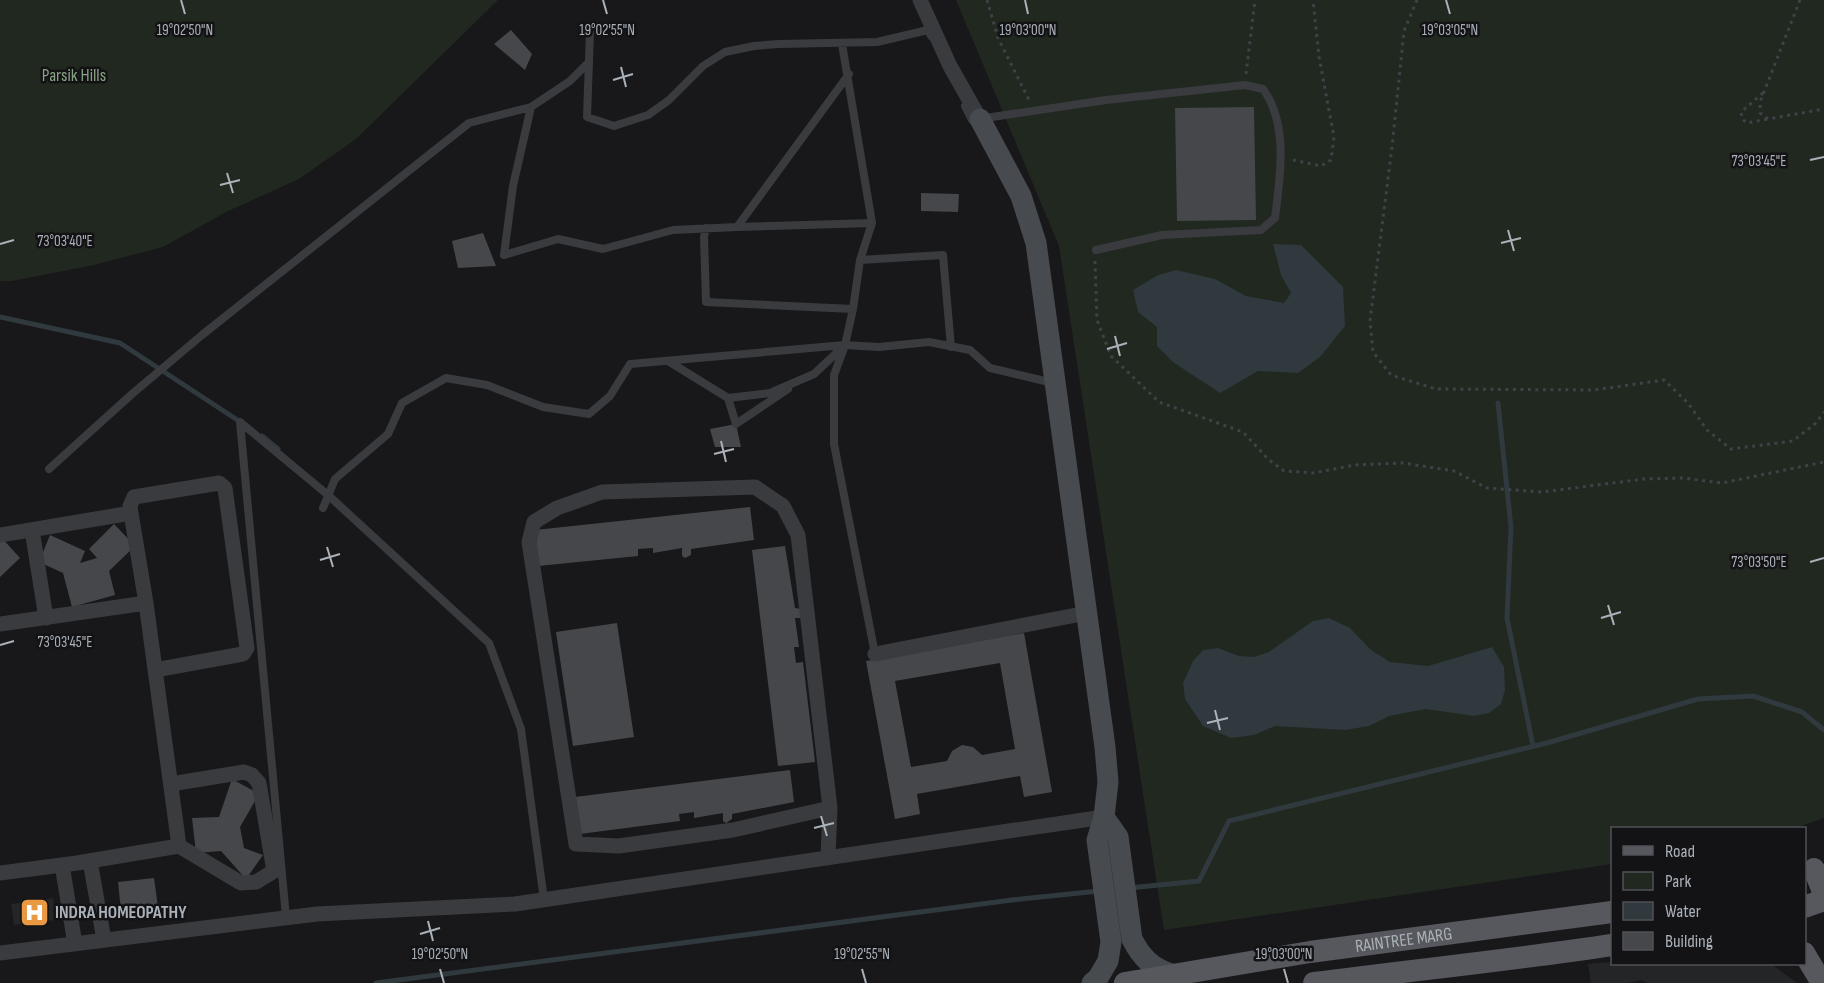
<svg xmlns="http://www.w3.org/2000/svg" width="1824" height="983" font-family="'Sofia Sans Condensed',sans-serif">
	<rect width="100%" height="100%" fill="#18181a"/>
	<path fill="#242527" d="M 53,898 L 56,920 L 14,925 L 11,904 Z
		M 1612,962 L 1771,964 L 1797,983 L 1647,983 L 1642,980 L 1627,983 L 1591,983 L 1588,964 Z"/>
	<path fill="#202820" d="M 0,0 L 498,0 L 356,139 L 299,179 L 228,211 L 163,247 L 94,265 L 12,281 L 0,281 Z
		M 956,0 L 1824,0 L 1824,818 L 1795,828 L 1612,828 L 1612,864 L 1164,930 L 1059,246 Z"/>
	<path fill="#2f393e" d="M 1273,244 L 1301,245 L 1343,287 L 1345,326 L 1320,357 L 1298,373 L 1258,371 L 1220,393 L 1173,362 L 1157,346 L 1157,327 L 1138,312 L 1133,290 L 1158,275 L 1176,270 L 1215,279 L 1246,296 L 1284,303 L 1291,293 L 1281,275 Z
		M 1329,618 L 1350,628 L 1371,650 L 1390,662 L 1428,666 L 1492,647 L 1504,667 L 1505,690 L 1501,704 L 1489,713 L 1474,716 L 1426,709 L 1389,716 L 1369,726 L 1345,730 L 1275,726 L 1254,735 L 1231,738 L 1203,726 L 1185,699 L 1183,683 L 1193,661 L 1203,650 L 1218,648 L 1239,656 L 1254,657 L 1269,652 L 1313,621 Z"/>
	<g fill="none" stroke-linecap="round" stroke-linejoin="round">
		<path stroke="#2f393e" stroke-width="5" d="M 0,317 L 120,343 L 242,423
			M 1498,403 L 1511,527 L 1507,618 L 1533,746
			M 262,436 L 278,449
			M 1129,888 L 1199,881 L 1229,821 L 1547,743 L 1698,699 L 1753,696 L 1802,712 L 1824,730
			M 376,983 L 1012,900 L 1099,891"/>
	</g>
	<path fill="#45474a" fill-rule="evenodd" d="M 511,30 L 532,54 L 525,70 L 494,44 Z
		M 1254,107 L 1256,220 L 1177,221 L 1175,108 Z
		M 921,193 L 959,194 L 958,212 L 921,211 Z
		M 483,233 L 496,266 L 458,268 L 452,241 Z
		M 736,424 L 741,447 L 715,447 L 710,429 Z
		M 750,507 L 754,540 L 691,549 L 691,555 L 685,558 L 682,556 L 682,548 L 653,553 L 653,548 L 638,549 L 638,556 L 538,566 L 535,530 Z
		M 114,524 L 135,546 L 109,571 L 115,595 L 72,607 L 63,573 L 39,562 L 50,535 L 85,551 L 80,563 L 97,558 L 89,549 Z
		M 0,536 L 20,558 L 0,577 Z
		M 785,546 L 795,608 L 801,609 L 803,618 L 795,618 L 799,647 L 794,647 L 796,663 L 803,662 L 815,762 L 778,766 L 752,550 Z
		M 617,623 L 634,737 L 573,746 L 556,632 Z
		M 1024,633 L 1052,792 L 1024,797 L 1020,776 L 917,794 L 920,814 L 895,819 L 866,661 ZM 1000,663 L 1015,749 L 982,755 L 973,747 L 962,745 L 952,751 L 947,761 L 911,767 L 895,681 Z
		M 790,770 L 794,802 L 732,814 L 732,819 L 726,823 L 723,821 L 723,813 L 694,818 L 694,812 L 679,814 L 680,821 L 580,834 L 575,797 Z
		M 232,779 L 259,794 L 240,827 L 244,848 L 263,855 L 246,879 L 221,851 L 196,853 L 192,818 L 219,817 Z
		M 154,878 L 158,907 L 121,911 L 118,882 Z"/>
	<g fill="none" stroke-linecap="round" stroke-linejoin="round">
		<path stroke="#3f4246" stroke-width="3" stroke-dasharray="3 4.5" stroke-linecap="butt" d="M 987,0 L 998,38 L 1029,100
			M 1417,0 L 1404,31 L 1392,147 L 1370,321 L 1373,352 L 1391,375 L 1436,389 L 1594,390 L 1664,380 L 1688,403 L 1707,430 L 1731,449 L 1793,441 L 1816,423 L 1824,412
			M 1800,0 L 1760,102 L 1760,113 L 1768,119 L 1824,109
			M 1246,74 L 1255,0
			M 1763,93 L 1741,112 L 1742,119 L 1747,123 L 1768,119
			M 1293,160 L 1321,166 L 1331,160 L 1334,137 L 1319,57 L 1313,0
			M 1095,261 L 1097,320 L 1111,356 L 1159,402 L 1243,432 L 1268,459 L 1284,471 L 1313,473 L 1355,465 L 1403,463 L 1454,471 L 1487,488 L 1542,492 L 1644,479 L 1683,478 L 1722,483 L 1824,462"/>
		<path stroke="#393b3f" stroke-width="8" d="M 590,32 L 587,117 L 614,126 L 648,115 L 669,100 L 703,66 L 725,52 L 754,46 L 779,44 L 877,42 L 928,30 L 931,36
			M 842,44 L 872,223 L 737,227 L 849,74
			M 965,106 L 972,120 L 1106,100 L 1245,85 L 1263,89 C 1289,125 1280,177 1275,218 L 1261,230 L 1162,235 L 1096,250
			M 531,107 L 513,186 L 504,255 L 558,239 L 603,249 L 673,230 L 737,227
			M 706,228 L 704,237 L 706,302 L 853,309 L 845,345 L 834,375 L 834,444 L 875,654
			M 860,260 L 872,223
			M 853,309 L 860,260 L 943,255 L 951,347
			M 668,361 L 728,398 L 770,393 L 814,374 L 845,345 L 879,347 L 929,342 L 970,350 L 990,368 L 1053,383
			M 728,398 L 736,424 L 788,389
			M 49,469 L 132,394 L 202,335 L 469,123 L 531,107 L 570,81 L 589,62
			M 323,508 L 335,479 L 388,434 L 402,403 L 446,378 L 487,385 L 543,407 L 589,414 L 610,396 L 630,364 L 845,345
			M 286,917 L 240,422 L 328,495 L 489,643 L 521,729 L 544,900"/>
		<path stroke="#393b3f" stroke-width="15" d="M 920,0 L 950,66 L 980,119
			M 131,513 L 130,506 L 134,497 L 219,483 L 225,488 L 247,648 L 243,654 L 155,670
			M 32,530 L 46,618
			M 0,535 L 131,513 L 146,603
			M 0,624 L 146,603 L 179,846 L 77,863 L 0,873
			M 875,654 L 1087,613
			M 171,784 L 244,772 L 252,775 L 259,783 L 274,871 L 256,882 L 241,883 L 179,846
			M 828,858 L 830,808 L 798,535 L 783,506 L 755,487 L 602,492 L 557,508 L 534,522 L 529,542 L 576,844 L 619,846 L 733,830 L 830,808
			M 90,861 L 104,940
			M 62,865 L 75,944
			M 0,953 L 317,914 L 515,904 L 1104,817"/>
		<path stroke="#474a4f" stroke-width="21" d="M 980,119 L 1021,196 L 1036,243 L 1105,747 L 1108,782 L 1104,817 L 1097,840 L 1111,942 L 1108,961 L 1098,978 L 1092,983
			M 1104,817 L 1118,837 L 1132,939 C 1141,957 1152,968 1171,974"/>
		<g stroke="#56585e" stroke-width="22">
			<path d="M 1814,869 L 1824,894"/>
			<path d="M 1804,907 L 1824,900"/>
			<path d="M 1804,953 L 1822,983"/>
			<path id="s1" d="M 1125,983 L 1310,952 L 1612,912"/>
			<path d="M 1314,983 C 1413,970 1513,960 1612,945"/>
		</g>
	</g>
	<path fill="none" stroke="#abb1b9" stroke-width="2" d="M 181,0 L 185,14M 603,0 L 607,14M 1025,0 L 1028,14M 1446,0 L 1450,14M 621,67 L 626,87M 613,80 L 633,74M 1810,160 L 1824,157M 227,173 L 233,193M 220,185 L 240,180M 1508,230 L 1514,251M 1501,243 L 1521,238M 0,244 L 14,240M 1115,336 L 1120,356M 1107,349 L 1127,343M 721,441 L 726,462M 714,454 L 734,449M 327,547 L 333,567M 320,560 L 340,554M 1810,562 L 1824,558M 1608,605 L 1614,625M 1601,618 L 1621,612M 0,645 L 14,641M 1215,710 L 1220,730M 1207,723 L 1228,718M 821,816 L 827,836M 814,828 L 834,823M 428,921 L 433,941M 420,934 L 440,928M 440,969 L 444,983M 862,969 L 866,983M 1284,969 L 1288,983"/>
	<defs>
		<symbol id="hospital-square" viewBox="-11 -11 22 22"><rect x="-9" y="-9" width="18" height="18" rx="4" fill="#e89942" stroke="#131315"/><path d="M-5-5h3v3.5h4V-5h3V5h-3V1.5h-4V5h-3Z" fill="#fff"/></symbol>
	</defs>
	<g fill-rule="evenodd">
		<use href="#hospital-square" x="18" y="896" width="33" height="33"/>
	</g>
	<g text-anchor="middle" stroke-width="5" stroke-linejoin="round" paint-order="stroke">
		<g font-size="18" fill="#86a383" stroke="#131315">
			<text x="74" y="81">Parsik Hills</text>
		</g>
		<g font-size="18" font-weight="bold" fill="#abb1b9" stroke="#131315" text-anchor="start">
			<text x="55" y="918">INDRA HOMEOPATHY</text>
		</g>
		<g font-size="18" fill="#abb1b9" stroke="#131315">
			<text dy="6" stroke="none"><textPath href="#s1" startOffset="282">RAINTREE MARG</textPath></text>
		</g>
	</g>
	<g font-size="15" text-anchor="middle" fill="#abb1b9" stroke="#131315" stroke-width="5" stroke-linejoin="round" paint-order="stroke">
		<text x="185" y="35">19°02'50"N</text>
		<text x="607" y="35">19°02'55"N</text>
		<text x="1450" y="35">19°03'05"N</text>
		<text x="1028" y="35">19°03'00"N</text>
		<text x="1759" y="166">73°03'45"E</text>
		<text x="65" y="246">73°03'40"E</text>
		<text x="1759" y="567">73°03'50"E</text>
		<text x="65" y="647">73°03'45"E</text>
		<text x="440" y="959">19°02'50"N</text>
		<text x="862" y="959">19°02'55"N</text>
		<text x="1284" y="959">19°03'00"N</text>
	</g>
	<rect x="1611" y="827" width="195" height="138" fill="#131315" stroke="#505257" stroke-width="1.5"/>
	<rect x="1623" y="846" width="30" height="9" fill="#56585e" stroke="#505257" stroke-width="1.5"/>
	<text x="1665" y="857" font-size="18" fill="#abb1b9">Road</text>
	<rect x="1623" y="872" width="30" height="18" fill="#202820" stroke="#505257" stroke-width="1.5"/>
	<text x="1665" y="887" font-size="18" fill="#abb1b9">Park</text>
	<rect x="1623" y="902" width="30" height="18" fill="#2f393e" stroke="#505257" stroke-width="1.5"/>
	<text x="1665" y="917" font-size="18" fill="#abb1b9">Water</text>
	<rect x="1623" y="932" width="30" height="18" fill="#45474a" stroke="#505257" stroke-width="1.5"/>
	<text x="1665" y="947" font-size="18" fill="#abb1b9">Building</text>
</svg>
